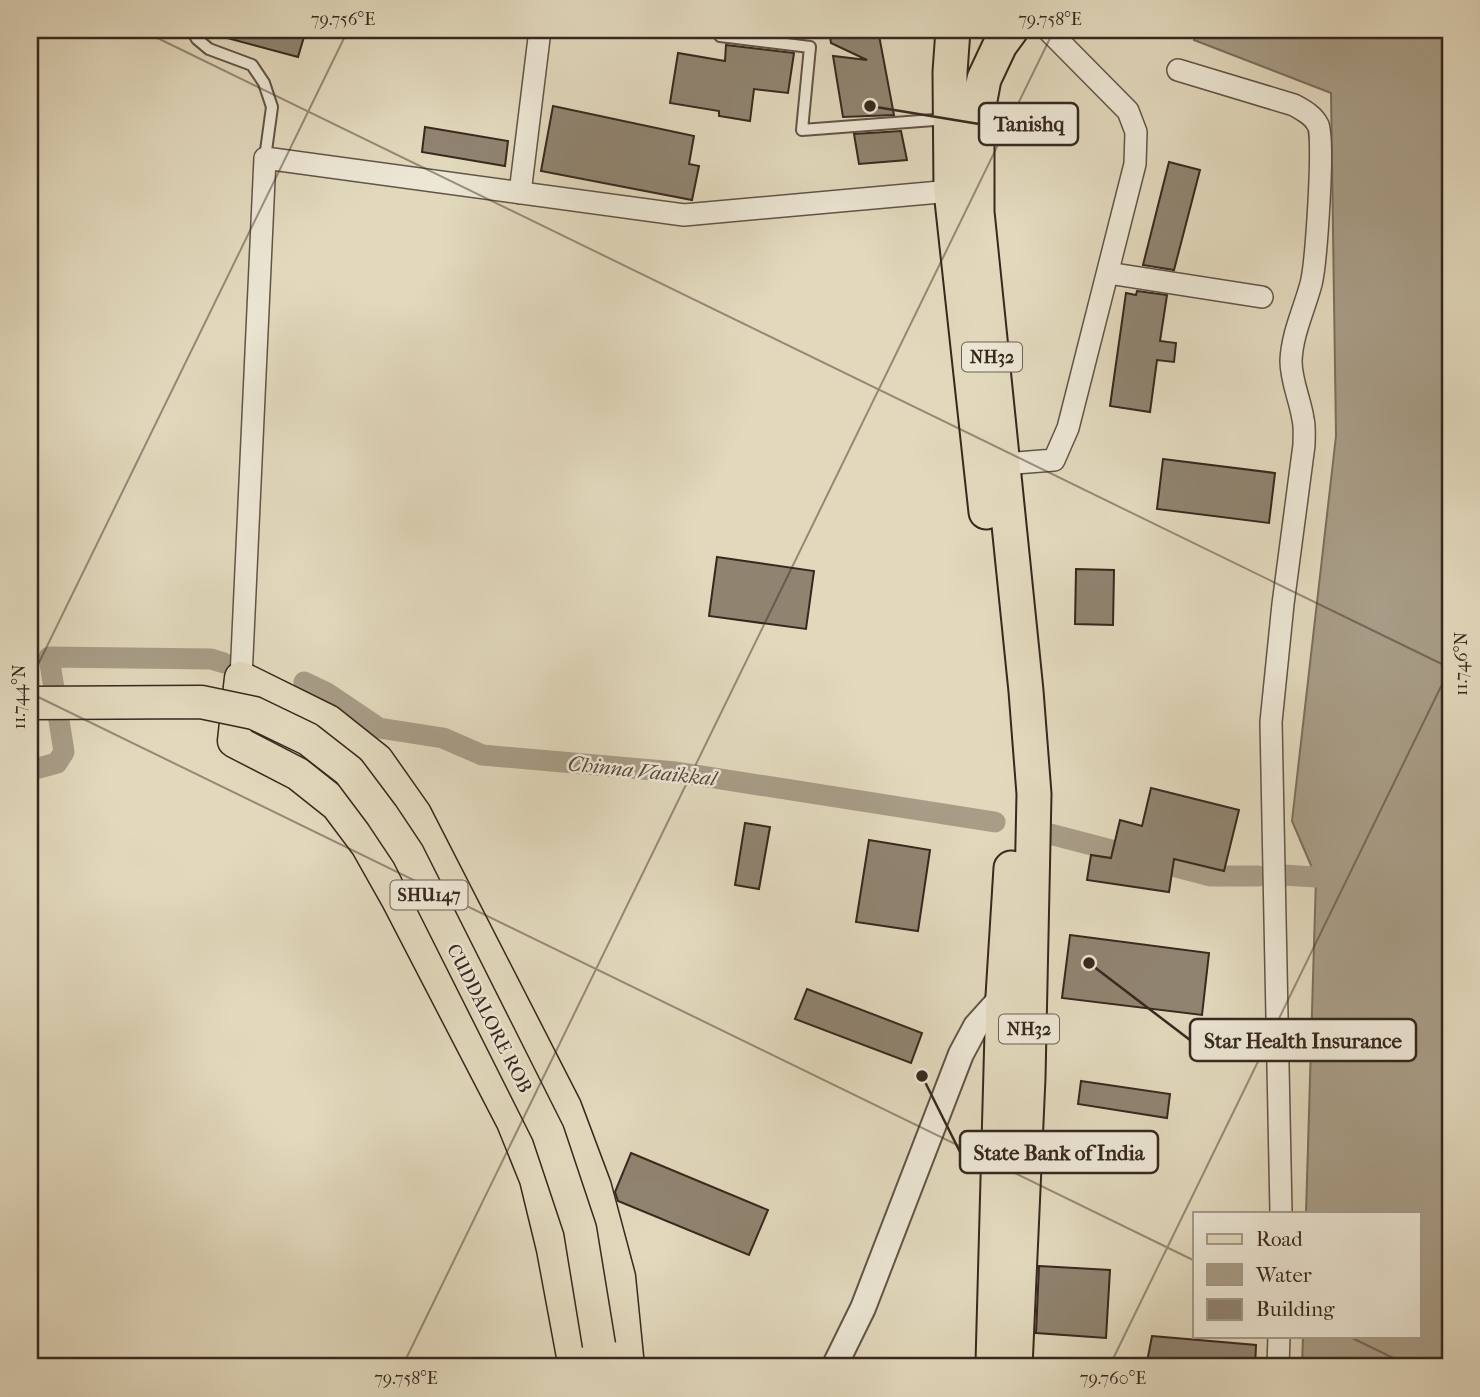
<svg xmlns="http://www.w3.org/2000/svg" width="1480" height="1397" font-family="'IM FELL French Canon',serif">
	<rect width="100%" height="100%" fill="#e2d9bd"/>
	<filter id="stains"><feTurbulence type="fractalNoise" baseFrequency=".00286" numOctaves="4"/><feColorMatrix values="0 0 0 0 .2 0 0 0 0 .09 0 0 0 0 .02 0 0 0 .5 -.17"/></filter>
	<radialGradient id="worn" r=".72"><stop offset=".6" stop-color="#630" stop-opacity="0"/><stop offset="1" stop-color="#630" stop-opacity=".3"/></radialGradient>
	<path fill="#a89d87" stroke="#7b6e5d" stroke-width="2" d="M 1195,30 L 1450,30 L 1450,1367 L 1302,1367 L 1303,1336 L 1419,1336 L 1419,1213 L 1306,1213 L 1316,877 L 1292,821 L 1336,436 L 1331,93 L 1194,40 Z"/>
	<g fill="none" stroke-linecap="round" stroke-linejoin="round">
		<path stroke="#a89d87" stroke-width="21" d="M 304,682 L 327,693 L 379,728 L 443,738 L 482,755 L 676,772 L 995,822
			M 35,769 L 57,763 L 64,752 L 49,657 L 211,659 L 224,663
			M 1046,833 L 1211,876 L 1258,876
			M 1283,875 L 1316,877"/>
	</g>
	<path fill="#908471" stroke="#37281e" stroke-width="2" d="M 217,30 L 306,30 L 298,57 L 216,35 Z
		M 829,30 L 878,30 L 894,115 L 843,117 L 833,56 L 867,60 L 831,43 Z
		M 726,45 L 794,53 L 788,93 L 754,89 L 750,121 L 719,116 L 719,111 L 670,103 L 678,53 L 725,61 Z
		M 553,106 L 694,136 L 689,164 L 699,166 L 692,200 L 541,171 Z
		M 425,127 L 508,141 L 505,166 L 422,152 Z
		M 901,131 L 907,160 L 859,164 L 854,134 Z
		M 1169,162 L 1200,170 L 1174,270 L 1143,265 Z
		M 1137,291 L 1167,295 L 1160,341 L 1176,343 L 1174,362 L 1157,360 L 1150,412 L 1110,406 L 1126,293 L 1136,295 Z
		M 1163,459 L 1275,473 L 1269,523 L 1157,509 Z
		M 717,557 L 814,571 L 806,629 L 709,616 Z
		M 1076,569 L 1114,570 L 1113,625 L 1075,624 Z
		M 1151,788 L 1239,810 L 1224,871 L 1174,859 L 1169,892 L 1087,880 L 1091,855 L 1111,858 L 1120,820 L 1142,826 Z
		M 745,823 L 770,827 L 759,889 L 735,885 Z
		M 869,840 L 930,850 L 918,931 L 856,922 Z
		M 1070,935 L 1209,953 L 1202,1015 L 1062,998 Z
		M 807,989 L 922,1033 L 911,1063 L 795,1019 Z
		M 1081,1081 L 1170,1094 L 1167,1118 L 1078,1104 Z
		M 631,1153 L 768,1210 L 749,1255 L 618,1201 L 615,1192 Z
		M 1039,1266 L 1110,1270 L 1106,1338 L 1036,1333 Z
		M 1152,1336 L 1256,1345 L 1255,1367 L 1146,1367 Z"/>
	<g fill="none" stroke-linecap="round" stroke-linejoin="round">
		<defs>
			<path id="service" d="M 192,30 L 197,39 L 209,49 L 252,65 L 264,83 L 272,107 L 265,158
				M 721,30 L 720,36 L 810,47 L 802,130 L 947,119"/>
			<path id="minor" d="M 1178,70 L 1294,105 C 1303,110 1313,115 1318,125 C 1325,137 1316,265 1311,284 C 1304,310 1292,334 1291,361 C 1291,381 1300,399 1303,419 C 1305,427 1304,437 1304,445 L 1283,604 L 1271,722 L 1281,1213
				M 520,193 L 540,30
				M 1108,273 L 1262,297
				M 1003,464 L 1054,460 L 1068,428 L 1135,164 L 1136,132 L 1128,111 L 1048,30
				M 241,678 L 265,158 L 684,215 L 951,191
				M 1278,1367 L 1279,1336"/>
			<path id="tertiary" d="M 834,1367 L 863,1308 L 961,1054 L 976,1026 L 1003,996"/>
			<path id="primary" d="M 599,1345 L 602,1367
				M 575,1367 L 553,1249 L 536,1179 L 513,1122 L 398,900 L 367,845 L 337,805 L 298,774 L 234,741 L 241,678 L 328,721 L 377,760 L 415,814 L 565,1107 L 595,1187 L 619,1277 L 628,1367"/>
			<path id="trunk" d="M 953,30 L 950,72 L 951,191 L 986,512
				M 1011,30 L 1000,45 L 984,79 L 977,116 L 977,212 L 1026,691 L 1034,794 L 1028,1078 L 1015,1367
				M 993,1363 L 1003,996 L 1011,868"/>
		</defs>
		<use href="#service" stroke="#625446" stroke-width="14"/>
		<use href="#minor" stroke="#625446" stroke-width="24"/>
		<use href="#tertiary" stroke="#625446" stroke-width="28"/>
		<use href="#primary" stroke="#37281e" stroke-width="35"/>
		<use href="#trunk" stroke="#37281e" stroke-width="37"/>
		<use href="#service" stroke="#ece6d4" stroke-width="10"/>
		<use href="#minor" stroke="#ece6d4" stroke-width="21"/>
		<use href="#tertiary" stroke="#ece6d4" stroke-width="24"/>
		<use href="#primary" stroke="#e2d9bd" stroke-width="32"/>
		<use href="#trunk" stroke="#e2d9bd" stroke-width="33"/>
		<defs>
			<path id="primary-bridge" d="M 30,703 L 201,702 L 254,713 L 308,739 L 349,771 L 382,815 L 408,854 L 548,1133 L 580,1229 L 599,1345"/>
		</defs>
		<use href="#primary-bridge" stroke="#37281e" stroke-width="35" stroke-linecap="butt"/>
		<use href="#primary-bridge" stroke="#e2d9bd" stroke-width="32"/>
	</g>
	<path fill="none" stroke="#37281e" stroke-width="2" stroke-opacity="0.45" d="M 141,30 L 1450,668M 30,681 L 348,30M 30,693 L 1195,1261M 1348,1336 L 1412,1367M 402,1367 L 1054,30M 1109,1367 L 1450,668"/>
	<g text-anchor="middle" stroke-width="5" stroke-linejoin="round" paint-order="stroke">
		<g fill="#ece6d4" stroke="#6d6155" stroke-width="2">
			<rect x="962" y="342.5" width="60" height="29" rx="5"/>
			<rect x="390.5" y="880.5" width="77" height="29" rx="5"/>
			<rect x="999" y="1014.5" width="60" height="29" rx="5"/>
		</g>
		<g font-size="18" font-weight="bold" fill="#37281e">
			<text x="992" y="363">NH32</text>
			<text x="429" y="901">SHU147</text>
			<text x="1029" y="1035">NH32</text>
		</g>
		<g font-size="19" fill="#37281e" stroke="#ece6d4">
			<text transform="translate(490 1018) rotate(63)" y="7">CUDDALORE ROB</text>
		</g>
		<g font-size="21" font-style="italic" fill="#594b3e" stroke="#ece6d4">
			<text transform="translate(642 771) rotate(6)" y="7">Chinna Vaaikkal</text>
		</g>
	</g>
	<path fill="none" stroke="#37281e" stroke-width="2.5" d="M870 106L979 124M1089 963L1190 1040M922 1076L960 1152"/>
	<g fill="#37281e" stroke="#ece6d4" stroke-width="2.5">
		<circle cx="870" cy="106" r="7"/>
		<circle cx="1089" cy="963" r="7"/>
		<circle cx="922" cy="1076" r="7"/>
	</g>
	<g fill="#ece6d4" stroke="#37281e" stroke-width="2.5">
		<rect x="979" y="103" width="99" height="42" rx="7"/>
		<rect x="1190" y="1019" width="226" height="42" rx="7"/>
		<rect x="960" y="1131" width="198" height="42" rx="7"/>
	</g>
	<g font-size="21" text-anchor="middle" font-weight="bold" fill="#37281e">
		<text x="1029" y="131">Tanishq</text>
		<text x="1303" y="1048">Star Health Insurance</text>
		<text x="1059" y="1160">State Bank of India</text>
	</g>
	<rect width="1480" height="1397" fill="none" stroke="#e2d9bd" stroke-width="77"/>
	<rect x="1193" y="1212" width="228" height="126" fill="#ece6d4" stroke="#a49a8b" stroke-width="2"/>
	<rect x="1207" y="1234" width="35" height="10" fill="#e2d9bd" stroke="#a49a8b" stroke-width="2"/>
	<text x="1256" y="1246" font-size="21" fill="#37281e">Road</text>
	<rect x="1207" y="1264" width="35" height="21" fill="#a89d87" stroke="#a49a8b" stroke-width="2"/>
	<text x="1256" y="1282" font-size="21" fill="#37281e">Water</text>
	<rect x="1207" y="1299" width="35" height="21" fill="#908471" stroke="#a49a8b" stroke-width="2"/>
	<text x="1256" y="1316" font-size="21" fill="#37281e">Building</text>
	<rect x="38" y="38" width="1404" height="1320" fill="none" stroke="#37281e" stroke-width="2.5"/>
	<g font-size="18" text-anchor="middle" fill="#37281e">
		<text x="343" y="25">79.756°E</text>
		<text x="1050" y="25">79.758°E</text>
		<text transform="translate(1461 664) rotate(-90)" y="6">11.746°N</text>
		<text transform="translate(19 697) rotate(-90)" y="6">11.744°N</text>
		<text x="406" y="1384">79.758°E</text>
		<text x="1113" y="1384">79.760°E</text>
	</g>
	<rect width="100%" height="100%" filter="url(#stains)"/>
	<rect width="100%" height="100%" fill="url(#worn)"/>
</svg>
